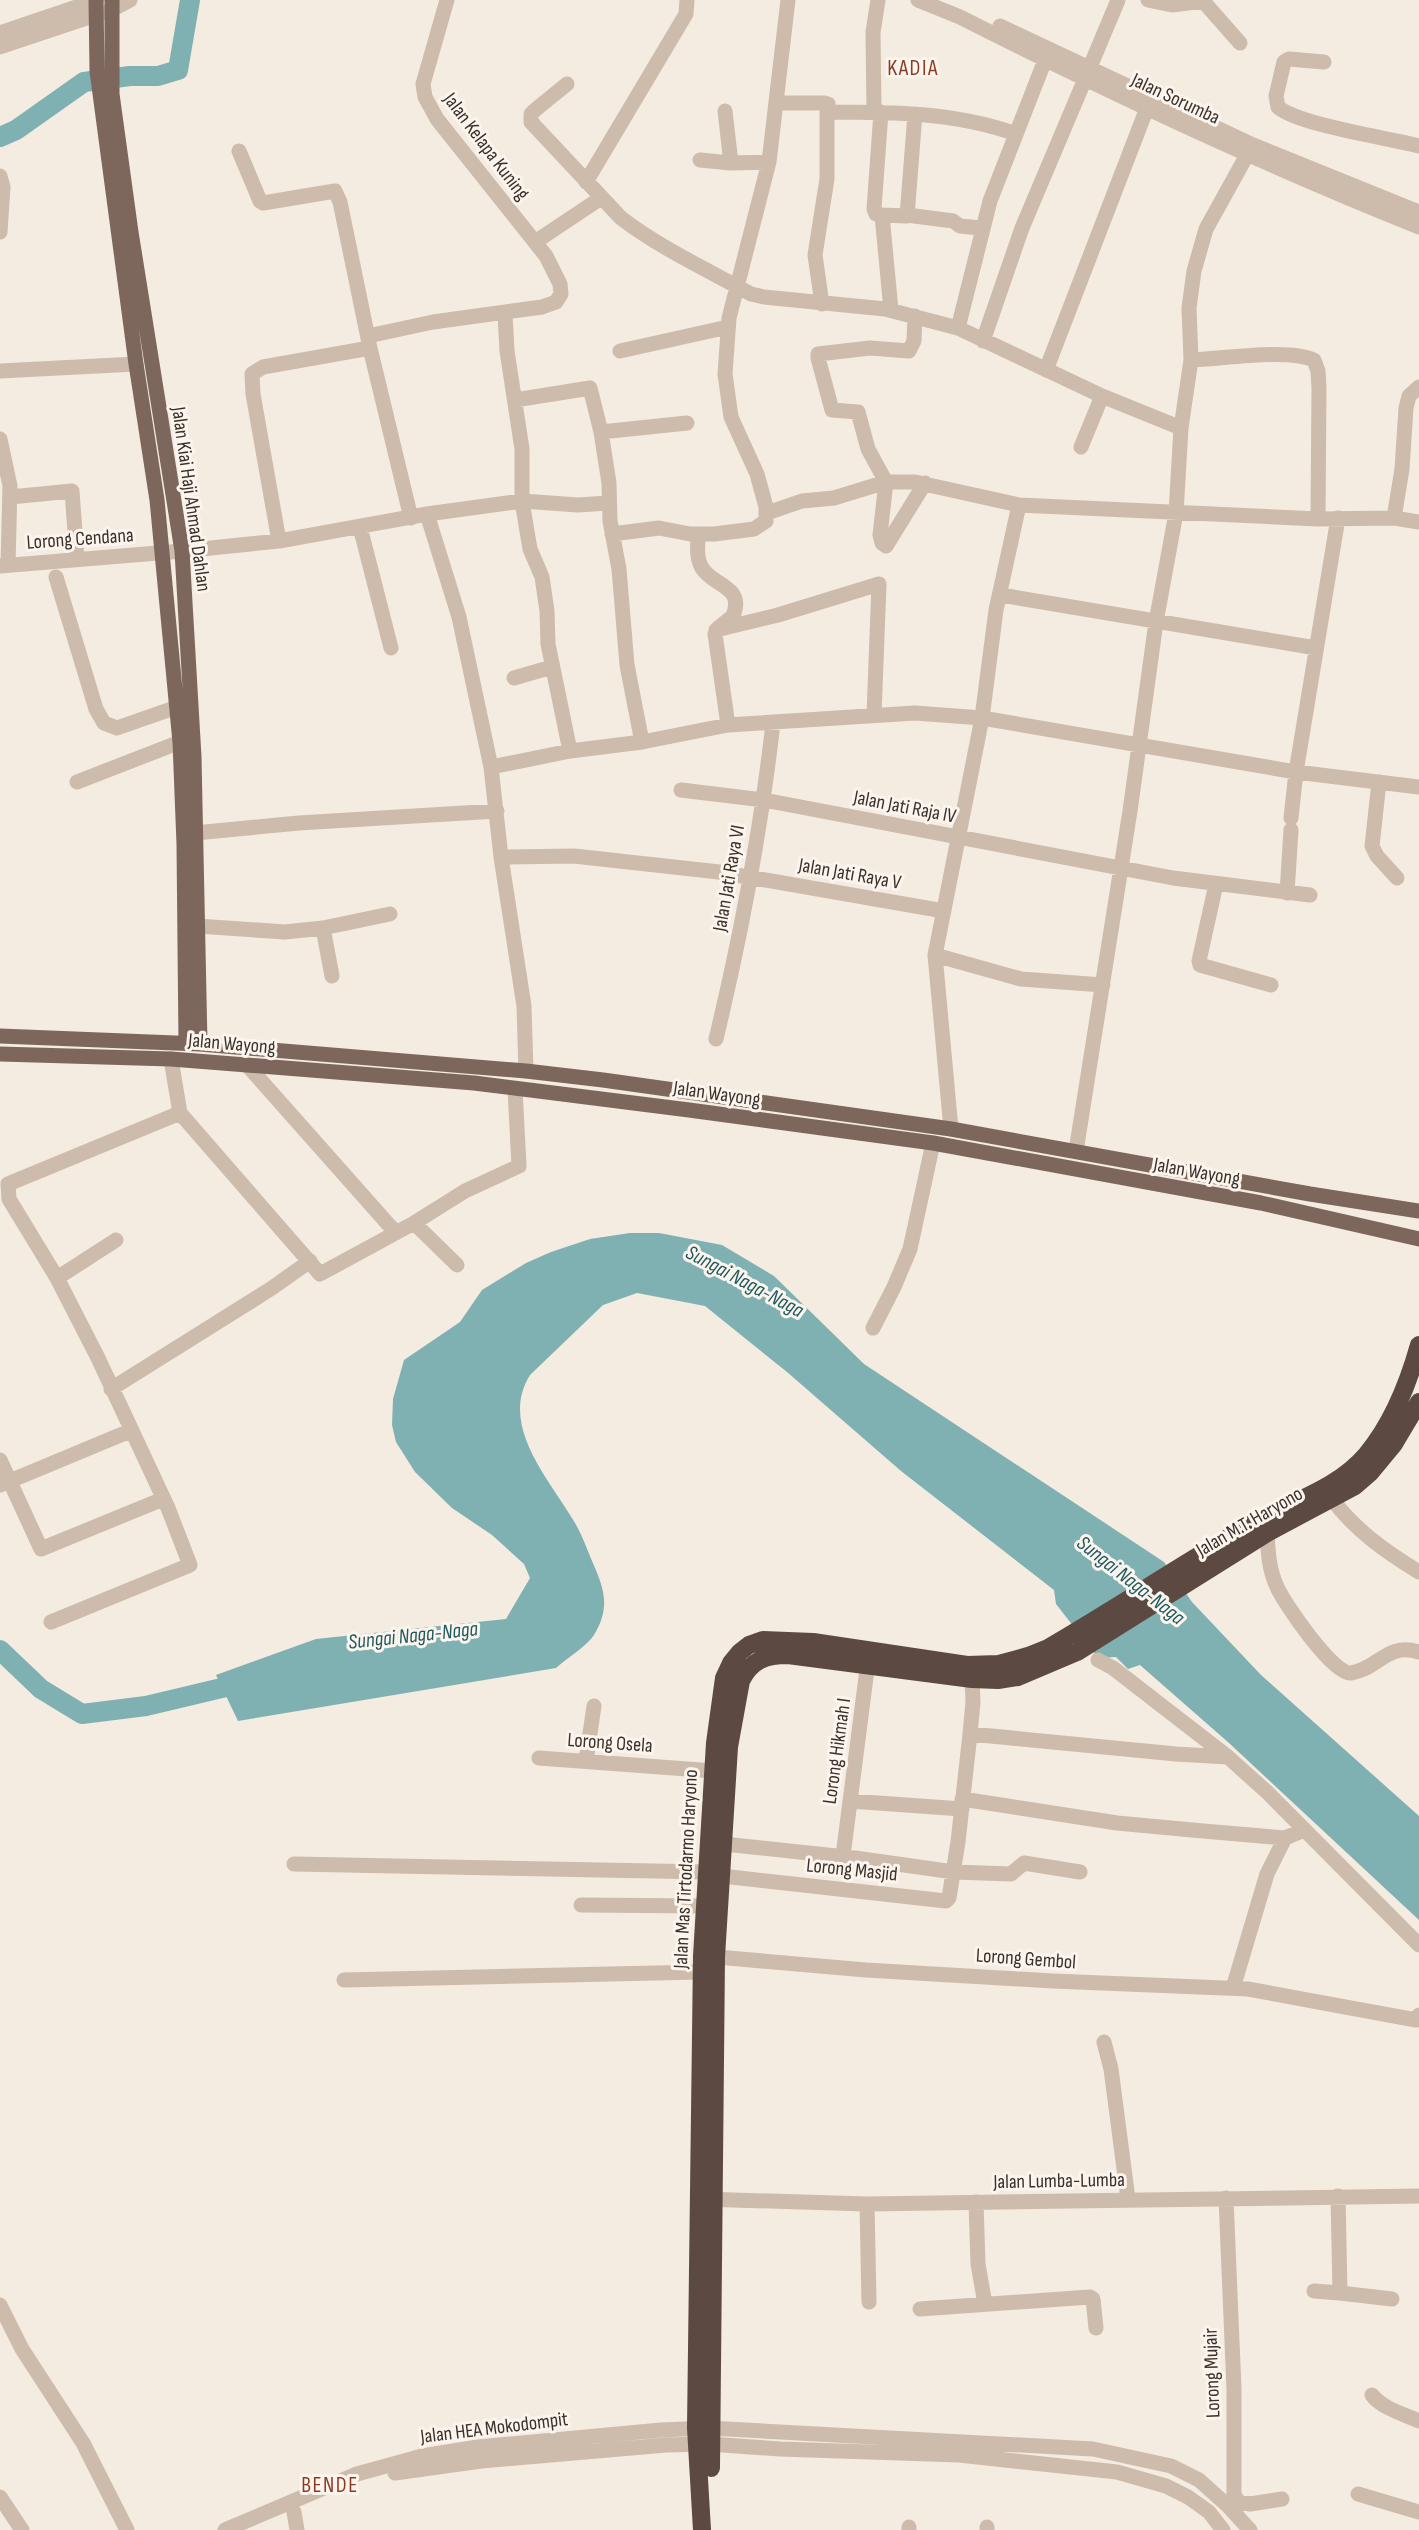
<svg xmlns="http://www.w3.org/2000/svg" width="1419" height="2530" font-family="'Sofia Sans Condensed',sans-serif">
	<rect width="100%" height="100%" fill="#f4ebe1"/>
	<path fill="#7fb0b2" d="M 630,1233 L 659,1233 L 722,1245 L 774,1276 L 864,1364 L 1164,1562 L 1192,1602 L 1261,1675 L 1419,1816 L 1419,1920 L 1229,1743 L 1140,1665 L 1128,1669 L 1116,1657 L 1098,1658 L 1056,1604 L 1054,1590 L 901,1471 L 787,1372 L 705,1306 L 637,1293 L 603,1305 L 530,1375 C 498,1426 551,1481 575,1523 C 582,1535 587,1549 592,1561 C 604,1588 611,1607 594,1635 C 586,1647 567,1658 556,1668 L 238,1721 L 216,1675 L 316,1639 L 506,1619 L 530,1578 L 524,1564 L 492,1535 L 452,1508 L 415,1472 L 396,1442 L 392,1425 L 393,1399 L 404,1360 L 460,1322 L 482,1290 L 526,1263 L 551,1252 L 590,1239 Z"/>
	<g fill="none" stroke-linecap="round" stroke-linejoin="round">
		<path stroke="#7fb0b2" stroke-width="20" d="M 0,137 L 16,130 L 84,82 L 130,76 L 158,76 L 178,70 L 190,0
			M 0,1650 L 41,1689 L 82,1714 L 146,1706 L 247,1682"/>
		<path stroke="#cdbbac" stroke-width="15" d="M 918,0 L 960,17 C 1110,93 1262,164 1419,227
			M 1148,0 L 1172,5 L 1203,1 L 1240,43
			M 1000,26 L 1253,145 L 1419,212
			M 0,33 L 97,0
			M 0,47 L 111,10 L 130,0
			M 1324,62 L 1289,59 L 1284,62 L 1276,96 L 1278,107 C 1299,125 1388,138 1419,146
			M 1090,67 L 1118,0
			M 567,84 L 535,110 L 531,114 L 531,122 L 621,218 C 660,248 708,270 751,294 L 764,297 L 885,309 L 958,328 L 1102,396 L 1181,428
			M 777,103 L 825,103 L 828,104 L 827,112 C 891,112 955,112 1016,134
			M 725,111 L 731,163
			M 874,112 L 873,32 L 878,0
			M 881,112 L 874,209 L 876,214 L 882,215 L 891,310
			M 239,151 L 260,201 L 263,203 L 335,191 L 340,202 L 370,348 L 411,518
			M 700,160 L 731,163 L 769,162
			M 0,176 L 3,187 L 0,232
			M 586,182 L 686,14 L 687,0
			M 882,215 L 907,216 L 915,114
			M 907,215 L 953,221 L 960,226 L 981,228
			M 535,242 L 601,198
			M 822,304 L 815,255 L 827,179 L 827,112
			M 505,314 L 507,351 L 522,449 L 522,501 L 530,549 L 542,577 L 547,611 L 548,644 L 570,751
			M 915,316 L 914,341 L 909,351 L 870,348 L 818,354 L 818,358 L 832,410 L 858,412 L 868,449 L 886,482 L 880,535 L 882,543 L 886,546 L 925,483
			M 958,328 L 990,201 L 1045,60
			M 368,336 L 433,322 L 542,307 L 556,302 L 561,294 L 560,284 L 546,256 L 437,119 L 425,97 L 423,84 L 447,0
			M 983,341 L 1022,228 L 1085,79
			M 620,351 L 728,327
			M 1191,360 C 1222,359 1287,348 1314,360 L 1318,371 L 1319,388 L 1318,519
			M 1046,370 L 1147,108
			M 0,371 L 136,364
			M 515,400 L 590,388 L 601,432
			M 0,439 L 10,486 L 8,565
			M 1081,447 L 1102,396
			M 10,497 L 72,491 L 77,559
			M 767,513 L 802,501 L 834,498 L 886,482 L 915,482 L 1019,505 L 1318,519 L 1394,518 L 1419,522
			M 427,514 L 522,501 L 578,505 L 608,503
			M 1394,518 L 1402,469 L 1406,408 L 1409,396 L 1419,387
			M 360,527 L 391,648
			M 612,534 L 659,528 L 690,534 L 714,534 L 754,529 L 766,521 L 766,507 L 757,474 L 731,417 L 725,374 L 729,318 L 769,162 L 788,0
			M 699,534 C 697,545 696,558 702,568 C 714,587 745,586 733,616 L 718,628 L 715,634 L 728,725
			M 279,541 L 253,394 L 252,374 L 263,367 L 370,348
			M 0,566 L 182,551 L 279,541 L 427,514 L 459,617 L 491,767 L 501,857 L 524,1006 L 526,1071
			M 56,577 L 96,709 L 104,723 L 117,728 L 177,707
			M 1001,595 L 1316,648
			M 716,630 L 778,615 L 879,584 L 874,715
			M 514,678 L 552,667
			M 642,742 L 627,665 L 619,569 L 610,521 L 609,483 L 601,432 L 687,423
			M 491,767 L 570,751 L 642,742 L 728,725 L 915,713 L 982,718 L 1296,772 L 1419,787
			M 77,782 L 180,742
			M 1379,782 L 1372,846 L 1377,856 L 1397,878
			M 681,790 L 764,800 L 1173,878 L 1310,895
			M 1291,818 L 1296,772 L 1338,518
			M 195,833 L 299,823 L 497,811
			M 501,857 L 574,856 L 719,872 L 944,911
			M 1216,884 L 1199,961 L 1200,965 L 1271,985
			M 1287,893 L 1291,830
			M 197,926 L 285,932 L 323,928 L 390,914
			M 323,928 L 332,976
			M 935,955 L 1021,979 L 1103,985
			M 716,1039 C 741,935 761,830 773,723
			M 171,1059 L 180,1113 L 320,1274 L 414,1223 L 465,1191 L 519,1166 L 515,1089
			M 247,1065 L 396,1233
			M 951,1129 L 935,955 L 982,718 L 996,610 L 1019,505
			M 1076,1151 L 1130,811 L 1156,622 L 1176,513 L 1181,428 L 1191,360 L 1189,308 L 1194,271 L 1206,229 L 1247,155
			M 414,1223 L 457,1265
			M 57,1278 L 116,1240
			M 873,1328 L 894,1287 L 910,1249 L 933,1143
			M 111,1389 L 272,1288 L 310,1261
			M 0,1460 L 41,1549 L 163,1499
			M 0,1485 L 130,1431
			M 1332,1499 C 1355,1530 1386,1552 1419,1572
			M 1267,1533 C 1268,1552 1269,1570 1277,1587 C 1284,1603 1334,1676 1351,1673 C 1378,1669 1387,1642 1419,1652
			M 51,1622 L 190,1565 L 168,1508 L 98,1358 L 57,1278 L 9,1199 L 8,1184 L 180,1113
			M 1098,1660 L 1113,1668 L 1228,1757 L 1268,1793 L 1419,1945
			M 970,1734 L 1176,1754 L 1228,1757
			M 539,1758 L 714,1771
			M 586,1761 L 594,1706
			M 962,1799 L 1117,1823 L 1203,1831 L 1285,1838 L 1304,1830
			M 850,1801 L 962,1809
			M 724,1844 L 855,1858 L 954,1872 L 1011,1874 L 1024,1863 L 1080,1872
			M 843,1856 L 869,1654
			M 294,1864 L 708,1872
			M 722,1876 L 946,1901 L 949,1898 L 958,1842 L 970,1734 L 973,1702 L 972,1679
			M 581,1905 L 706,1906
			M 705,1956 L 866,1970 L 1053,1981 L 1248,1989 L 1416,2020 L 1419,2015
			M 344,1980 L 701,1972
			M 1233,1988 L 1267,1874 L 1285,1838
			M 1104,2042 L 1111,2069 L 1128,2199
			M 1338,2196 L 1340,2293 L 1392,2299
			M 1226,2198 L 1234,2389 L 1234,2495 L 1239,2502 L 1250,2504 L 1282,2499
			M 702,2199 L 867,2204 L 1419,2196
			M 976,2202 L 978,2264 L 985,2304
			M 867,2204 L 869,2302
			M 1314,2291 L 1340,2293
			M 0,2305 L 22,2349 L 83,2443 L 127,2530
			M 920,2309 L 1090,2297 L 1093,2299 L 1096,2328
			M 1372,2395 C 1383,2409 1404,2414 1419,2421
			M 395,2473 L 481,2461 L 666,2445 L 709,2444 L 780,2449 L 959,2455 L 1117,2472 L 1166,2486 L 1188,2497 L 1209,2512 L 1223,2530
			M 1358,2494 L 1419,2512
			M 0,2497 L 22,2530
			M 294,2512 L 297,2530
			M 909,2527 L 909,2530
			M 987,2527 L 987,2530
			M 225,2530 L 357,2474 L 422,2456 L 478,2447 L 661,2430 L 709,2428 L 1093,2449 L 1171,2466 L 1199,2480 L 1228,2506 L 1250,2530"/>
		<path stroke="#7d675c" stroke-width="15" d="M 96,0 L 97,71 L 136,364 L 157,500 L 180,742 L 184,844 L 186,1043
			M 112,0 L 112,94 L 131,232 L 182,551 L 194,757 L 200,1044
			M 0,1036 L 200,1044 L 526,1071 L 603,1080 L 951,1129 L 1310,1194 L 1419,1211
			M 0,1054 L 171,1059 L 474,1083 L 689,1110 L 933,1143 L 1261,1203 L 1419,1239"/>
		<path stroke="#5c4a42" stroke-width="18" d="M 711,2468 L 716,1957 L 729,1747 L 741,1681 C 751,1660 766,1655 788,1655 L 972,1679 L 998,1680 L 1018,1677 L 1077,1652 L 1267,1533 L 1355,1486 L 1370,1473 L 1394,1444 L 1419,1402
			M 702,2530 L 696,2428 L 702,1956 L 715,1743 L 724,1678 L 731,1663 L 740,1652 L 749,1645 L 763,1640 L 813,1642 L 967,1665 L 999,1664 L 1028,1656 L 1048,1648 C 1117,1608 1182,1564 1250,1525 C 1289,1502 1336,1490 1366,1455 C 1393,1423 1408,1384 1419,1345"/>
	</g>
	<g text-anchor="middle" stroke-width="6" stroke-linejoin="round" paint-order="stroke">
		<g font-size="20" fill="#3b302b" stroke="#fbf5ee">
			<text transform="translate(1176 98) rotate(25)" y="7">Jalan Sorumba</text>
			<text transform="translate(487 146) rotate(53)" y="7">Jalan Kelapa Kuning</text>
			<text transform="translate(192 499) rotate(82)" y="7">Jalan Kiai Haji Ahmad Dahlan</text>
			<text transform="translate(80 538) rotate(-4)" y="7">Lorong Cendana</text>
			<text transform="translate(905 806) rotate(11)" y="7">Jalan Jati Raja IV</text>
			<text transform="translate(850 873) rotate(10)" y="7">Jalan Jati Raya V</text>
			<text transform="translate(728 878) rotate(-80)" y="7">Jalan Jati Raya VI</text>
			<text transform="translate(232 1043) rotate(5)" y="7">Jalan Wayong</text>
			<text transform="translate(717 1093) rotate(8)" y="7">Jalan Wayong</text>
			<text transform="translate(1197 1171) rotate(10)" y="7">Jalan Wayong</text>
			<text transform="translate(1249 1521) rotate(-30)" y="7">Jalan M.T. Haryono</text>
			<text transform="translate(610 1742) rotate(4)" y="7">Lorong Osela</text>
			<text transform="translate(836 1751) rotate(-82)" y="7">Lorong Hikmah I</text>
			<text transform="translate(685 1869) rotate(-87)" y="7">Jalan Mas Tirtodarmo Haryono</text>
			<text transform="translate(852 1869) rotate(6)" y="7">Lorong Masjid</text>
			<text transform="translate(1026 1958) rotate(4)" y="7">Lorong Gembol</text>
			<text transform="translate(1059 2180) rotate(-1)" y="7">Jalan Lumba-Lumba</text>
			<text transform="translate(1211 2373) rotate(-92)" y="7">Lorong Mujair</text>
			<text transform="translate(494 2427) rotate(-7)" y="7">Jalan HEA Mokodompit</text>
		</g>
		<g font-size="21" font-style="italic" fill="#1f5a5e" stroke="#fbf5ee">
			<text transform="translate(745 1281) rotate(28)" y="7">Sungai Naga-Naga</text>
			<text transform="translate(1131 1580) rotate(38)" y="7">Sungai Naga-Naga</text>
			<text transform="translate(413 1635) rotate(-6)" y="7">Sungai Naga-Naga</text>
		</g>
		<g font-size="22" letter-spacing="1.5" fill="#8c3b22" stroke="#fbf5ee">
			<text x="913" y="75">KADIA</text>
			<text x="330" y="2492">BENDE</text>
		</g>
	</g>
</svg>
